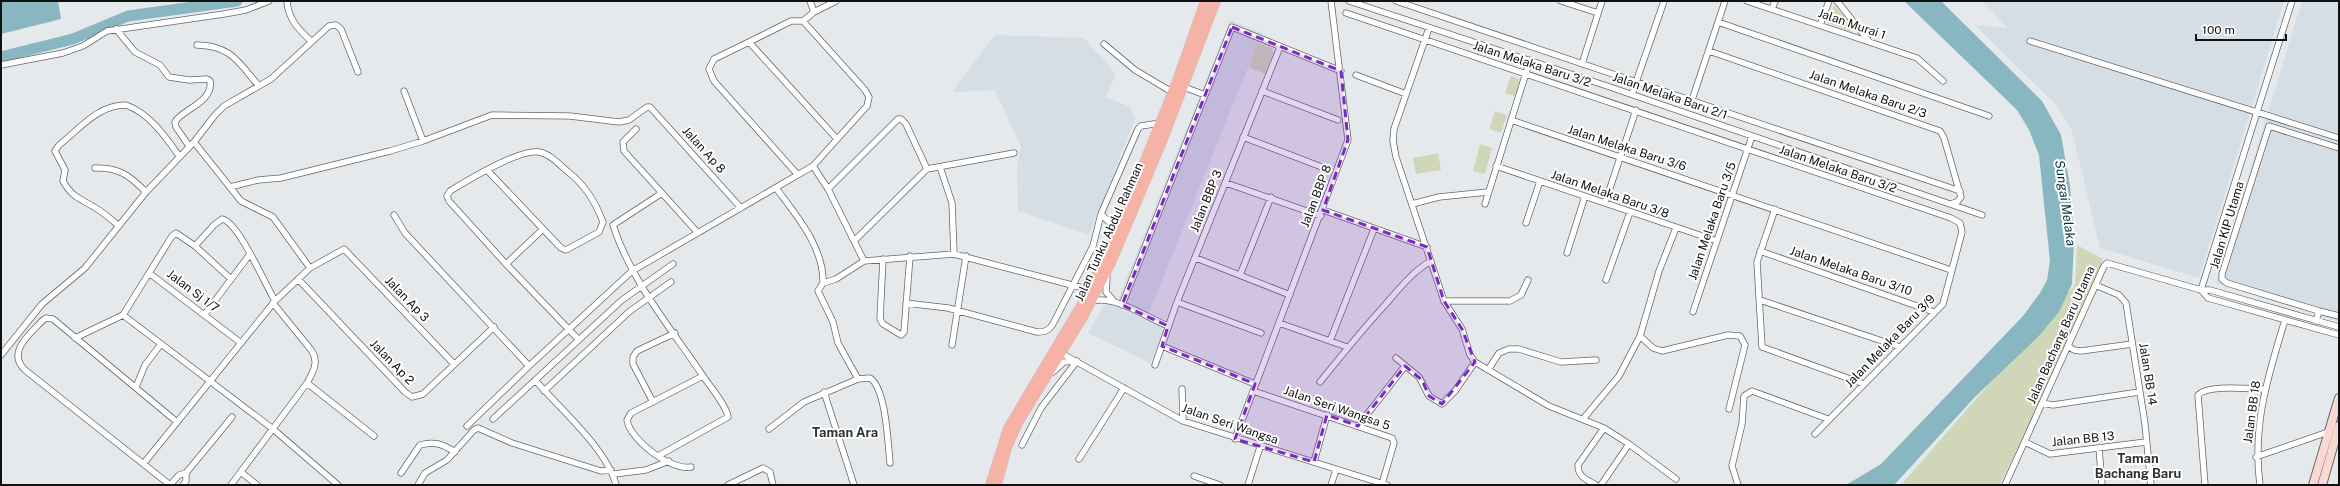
<svg xmlns="http://www.w3.org/2000/svg" width="2340" height="486" font-family="'Public Sans',sans-serif">
	<rect width="100%" height="100%" fill="#e6e9eb"/>
	<path fill="#d5dde5" d="M 1982,1 L 2284,1 L 2199,278 L 2100,248 L 2072,131 L 2057,106 L 1975,25 L 2008,28 Z
		M 2302,1 L 2339,1 L 2339,322 L 2216,283 Z
		M 1230,20 L 1262,33 L 1149,313 L 1118,300 Z
		M 995,35 L 1084,38 L 1116,74 L 1106,97 L 1130,107 L 1135,119 L 1089,235 L 1018,211 L 1017,166 L 1021,147 L 995,90 L 952,92 Z
		M 1109,304 L 1159,325 L 1163,333 L 1150,363 L 1088,333 L 1103,307 Z"/>
	<path fill="#d0d7b9" d="M 1834,5 L 1852,25 L 1851,32 L 1828,23 Z
		M 1257,43 L 1272,48 L 1273,53 L 1265,74 L 1249,67 Z
		M 1511,76 L 1520,79 L 1515,96 L 1505,93 Z
		M 1495,111 L 1507,115 L 1501,133 L 1489,129 Z
		M 1480,144 L 1492,148 L 1485,174 L 1473,171 Z
		M 1438,153 L 1441,170 L 1416,174 L 1413,158 Z
		M 2077,245 L 2103,259 L 2063,352 L 2000,485 L 1901,485 L 2075,285 Z"/>
	<path fill="#89b7c1" d="M 1,1 L 58,1 L 61,19 L 1,34 Z
		M 1904,1 L 1941,1 L 2042,101 L 2061,135 L 2070,186 L 2074,240 L 2072,284 L 2059,312 L 2037,338 L 1976,396 L 1894,485 L 1846,485 L 1881,464 L 2023,316 L 2040,293 L 2047,280 L 2050,261 L 2039,155 L 2029,130 L 2017,110 Z"/>
	<g fill="none" stroke-linecap="round" stroke-linejoin="round">
		<path stroke="#89b7c1" stroke-width="11" d="M 1,57 L 73,39 L 128,16 L 237,1"/>
		<defs>
			<path id="street" d="M 287,1 C 288,19 299,30 311,41
				M 810,1 L 814,12
				M 1349,1 L 1607,86 L 1982,215
				M 1396,1 L 1960,191
				M 1561,1 L 1598,13
				M 1747,1 L 1917,58 L 1943,81
				M 1837,1 L 1868,40
				M 1772,9 L 1775,1
				M 1346,13 L 1951,218 L 1960,223 L 1962,232 L 1943,304 L 1815,434
				M 803,21 L 814,12 L 836,1
				M 1718,22 L 1989,116
				M 1820,25 L 1829,1
				M 1429,28 L 1394,129 L 1393,141 L 1396,157 L 1444,301 L 1462,329 L 1470,355 L 1475,362 L 1549,406 L 1604,428 L 1629,444 L 1601,485
				M 116,29 L 135,52 L 160,65 L 169,77 L 189,80 L 207,79 L 210,81 C 214,102 181,110 175,122 L 176,127 L 189,146
				M 2030,41 L 2339,138
				M 1104,44 L 1135,70 L 1172,92
				M 197,45 C 232,46 238,62 259,86
				M 1709,51 L 1940,131 L 1944,138 L 1961,197 L 1957,202 L 1950,204
				M 1582,64 L 1602,1
				M 1,65 L 63,53 L 83,46 L 107,31 L 224,14 L 246,10 L 269,1
				M 1356,75 L 1406,94
				M 1184,87 L 1205,95
				M 404,91 L 423,141
				M 1262,91 L 1338,120
				M 1632,94 L 1664,1
				M 1692,100 L 1725,1
				M 1511,120 L 1951,270
				M 636,129 L 623,142 L 624,151 L 698,233
				M 1243,137 L 1327,169
				M 194,142 L 241,201 L 273,217 L 310,268
				M 813,166 L 828,189 L 864,261 L 954,254 L 1091,290
				M 1496,166 L 1717,241
				M 940,167 L 952,203 L 954,254
				M 95,168 C 119,167 130,176 146,192
				M 488,171 L 561,248 L 566,250 L 599,232 L 603,222 C 595,201 585,185 567,171 C 559,164 550,154 539,152 C 520,149 468,180 450,191 L 447,196 L 449,201 L 506,264 L 579,340
				M 798,175 L 714,81 L 709,69 L 714,59 L 749,42 L 837,139
				M 1226,183 L 1321,216
				M 230,187 L 258,180 L 281,178 L 390,151 L 423,141 L 492,115 L 570,116 L 619,122 L 629,120 L 647,107 L 650,107 L 741,208
				M 776,188 C 796,215 824,247 823,283
				M 828,189 L 898,119 L 901,119 L 906,124 L 927,169
				M 1605,203 L 1636,110
				M 1412,204 L 1439,197 L 1488,192
				M 1485,204 L 1530,60
				M 1775,209 L 1757,262 L 1762,347 L 1864,384
				M 1323,210 L 1427,247
				M 394,215 L 405,233 L 529,366
				M 1526,223 L 1540,181
				M 119,226 C 111,219 103,212 94,207 C 79,198 72,197 63,181 L 65,170 L 55,151 L 59,145 C 80,129 97,105 126,105 C 149,113 166,137 179,156
				M 1117,230 L 1101,214 L 1138,129 L 1141,126 L 1160,123
				M 854,241 L 927,169 L 1014,153
				M 195,246 L 214,225 L 222,219 C 238,221 266,286 275,301
				M 1760,251 L 1934,312
				M 1567,253 L 1585,196
				M 1196,258 L 1290,295
				M 883,259 L 880,319 L 883,324 L 901,335 L 904,332 L 910,256
				M 506,264 L 543,229
				M 1240,275 L 1271,197
				M 1107,277 L 1106,292 L 1113,300
				M 231,279 L 195,246 L 176,233 L 172,236 L 149,273 L 241,343
				M 298,279 L 405,392 L 412,397 L 423,394 L 494,327
				M 1606,280 L 1630,212
				M 2095,285 L 2119,295 L 2126,303 L 2145,424 L 2151,485
				M 2201,290 L 2292,1
				M 2201,290 L 2208,298 L 2339,335
				M 1760,300 L 1900,347
				M 1092,301 C 1115,295 1146,317 1168,326
				M 1444,301 L 1510,301 L 1521,295 L 1528,280
				M 1177,302 L 1261,333
				M 906,303 L 948,308 L 1037,332 C 1046,332 1050,330 1054,322 L 1093,246 L 1101,214
				M 1122,305 L 1232,27 L 1341,71
				M 2319,311 L 2227,283 L 2222,279 L 2222,274 L 2269,126 L 2339,148
				M 1693,312 L 1752,136
				M 205,314 L 250,254
				M 123,315 L 273,429 L 338,485
				M 2316,321 L 2319,311 L 2339,316
				M 1279,323 L 1347,347
				M 1640,336 L 1653,348 L 1662,351 L 1728,335 L 1740,336 L 1745,345 L 1729,409
				M 75,338 L 123,315 L 149,273
				M 1330,341 L 1374,229
				M 952,345 L 966,256
				M 1162,346 L 1255,384
				M 2068,346 L 2074,350 L 2081,351 L 2132,344
				M 1059,352 L 1183,421 L 1387,485
				M 1,355 L 42,304 L 85,268 L 146,192 L 194,142 L 215,115 L 224,106 L 271,79 L 329,26 L 336,25 L 341,29 L 358,72
				M 1396,358 L 1419,377 L 1429,396 L 1442,404 L 1455,391 L 1475,362
				M 1155,365 L 1177,302 L 1280,47
				M 1488,370 L 1499,353 L 1509,349 L 1519,349 L 1561,362 L 1596,360
				M 1053,372 L 1064,362 L 1074,361
				M 858,379 L 838,343 L 833,322 L 818,291 L 823,283 L 836,279 L 864,261
				M 535,380 C 560,409 607,449 616,485
				M 1320,382 C 1341,356 1362,330 1385,305 C 1399,289 1413,271 1431,261
				M 307,383 L 374,436
				M 136,387 L 145,365 L 161,344
				M 1182,389 L 1183,421
				M 544,391 L 630,311 L 671,282
				M 1253,391 L 1392,438 L 1394,443 L 1382,484
				M 824,392 L 854,485
				M 653,402 L 633,364 L 633,357 L 637,351 L 675,333
				M 2042,403 L 2053,405 L 2139,392
				M 493,419 L 622,300 L 673,264
				M 1583,419 L 1619,376 L 1640,336 L 1659,271 L 1676,228
				M 467,426 L 529,366 L 632,271 L 813,166 L 867,106 L 869,97 L 865,90 L 803,21 L 791,21 L 749,42
				M 1358,426 L 1405,366
				M 769,429 L 804,402 L 858,379 L 870,378 C 886,388 888,444 890,463
				M 1235,439 L 1348,140 L 1331,1
				M 2025,442 L 2050,454 L 2146,442
				M 1629,444 L 1676,479
				M 1022,445 L 1041,408 L 1077,361
				M 2099,448 L 2102,485
				M 658,456 L 728,417 C 727,406 709,385 703,376 C 670,327 631,281 613,225 L 662,193
				M 2256,457 L 2328,432
				M 1079,459 L 1124,388
				M 1314,462 L 1327,415
				M 144,463 L 275,301 L 310,268 L 344,249 L 454,364
				M 691,467 C 671,471 630,440 627,420 L 631,413 L 703,376
				M 241,472 L 257,485
				M 401,473 L 420,445 C 434,441 443,444 455,452
				M 614,474 L 646,470 L 669,461
				M 1194,476 L 1220,485
				M 170,485 L 25,370 C 6,352 30,334 43,320 L 46,318 L 53,319 L 177,422
				M 170,485 L 179,475 L 186,473
				M 183,485 L 186,481 L 186,473 L 232,417
				M 231,485 L 307,383 C 313,372 319,363 312,351 L 273,303
				M 418,485 L 425,473 L 447,460 L 474,430 L 478,428 L 512,443 L 601,471 L 611,470
				M 728,485 L 763,468 L 770,472 L 773,485
				M 1248,485 L 1260,447
				M 1331,485 L 1336,470
				M 1596,485 C 1586,479 1578,477 1578,465 L 1604,428
				M 1738,485 L 1732,466 L 1742,424 L 1744,396 L 1752,391 L 1828,419
				M 2005,485 L 2104,266 L 2107,263 L 2201,290 L 2210,290 L 2339,327
				M 2205,485 L 2198,395 C 2208,384 2249,389 2264,389
				M 2260,485 C 2252,425 2268,376 2285,320"/>
			<path id="secondary" d="M 2313,485 L 2339,398
				M 2322,485 L 2339,426"/>
			<path id="primary" d="M 990,485 L 1008,428 L 1086,297 L 1115,235 L 1178,78 L 1205,1
				M 997,485 L 1007,448 L 1018,423 L 1082,319 L 1111,263 L 1162,142 L 1216,1"/>
		</defs>
		<use href="#street" stroke="#656769" stroke-width="7"/>
		<use href="#secondary" stroke="#656769" stroke-width="10"/>
		<use href="#primary" stroke="#c6c6c6" stroke-width="10"/>
		<use href="#street" stroke="#fff" stroke-width="5.5"/>
		<use href="#secondary" stroke="#fad9d3" stroke-width="8"/>
		<use href="#primary" stroke="#f6b2a7" stroke-width="9"/>
	</g>
	<path fill="#7b2cbf" fill-opacity="0.2" stroke="#7b2cbf" stroke-width="3" stroke-dasharray="8 5" stroke-linejoin="round" d="M 1232,27 L 1341,71 L 1348,140 L 1323,210 L 1427,247 L 1444,301 L 1462,329 L 1475,362 L 1442,404 L 1429,396 L 1422,380 L 1405,366 L 1358,426 L 1327,415 L 1314,462 L 1235,439 L 1255,384 L 1162,346 L 1168,326 L 1122,305 Z"/>
	<g text-anchor="middle" stroke-width="4" stroke-linejoin="round" paint-order="stroke">
		<g font-size="12" fill="#101112" stroke="#fff">
			<text transform="translate(1852 24) rotate(19)" y="4">Jalan Murai 1</text>
			<text transform="translate(1532 64) rotate(18)" y="4">Jalan Melaka Baru 3/2</text>
			<text transform="translate(1868 94) rotate(19)" y="4">Jalan Melaka Baru 2/3</text>
			<text transform="translate(1670 96) rotate(19)" y="4">Jalan Melaka Baru 2/1</text>
			<text transform="translate(1627 148) rotate(18)" y="4">Jalan Melaka Baru 3/6</text>
			<text transform="translate(704 150) rotate(48)" y="4">Jalan Ap 8</text>
			<text transform="translate(1838 169) rotate(19)" y="4">Jalan Melaka Baru 3/2</text>
			<text transform="translate(1610 194) rotate(19)" y="4">Jalan Melaka Baru 3/8</text>
			<text transform="translate(1316 196) rotate(-69)" y="4">Jalan BBP 8</text>
			<text transform="translate(1206 201) rotate(-68)" y="4">Jalan BBP 3</text>
			<text transform="translate(1712 221) rotate(-71)" y="4">Jalan Melaka Baru 3/5</text>
			<text transform="translate(2227 225) rotate(-73)" y="4">Jalan KIP Utama</text>
			<text transform="translate(1109 232) rotate(-66)" y="4">Jalan Tunku Abdul Rahman</text>
			<text transform="translate(1851 271) rotate(19)" y="4">Jalan Melaka Baru 3/10</text>
			<text transform="translate(193 291) rotate(37)" y="4">Jalan Sj 1/7</text>
			<text transform="translate(407 299) rotate(46)" y="4">Jalan Ap 3</text>
			<text transform="translate(2061 335) rotate(-66)" y="4">Jalan Bachang Baru Utama</text>
			<text transform="translate(1890 341) rotate(-46)" y="4">Jalan Melaka Baru 3/9</text>
			<text transform="translate(392 362) rotate(46)" y="4">Jalan Ap 2</text>
			<text transform="translate(2148 374) rotate(81)" y="4">Jalan BB 14</text>
			<text transform="translate(1337 408) rotate(19)" y="4">Jalan Seri Wangsa 5</text>
			<text transform="translate(2252 412) rotate(-82)" y="4">Jalan BB 18</text>
			<text transform="translate(1230 424) rotate(19)" y="4">Jalan Seri Wangsa</text>
			<text transform="translate(2083 439) rotate(-6)" y="4">Jalan BB 13</text>
		</g>
		<g font-size="13" font-style="italic" fill="#03313a" stroke="#fff">
			<text transform="translate(2066 203) rotate(82)" y="5">Sungai Melaka</text>
		</g>
		<g font-size="13" font-weight="bold" fill="#303234" stroke="#fff">
			<text x="845" y="437">Taman Ara</text>
			<text x="2138" y="463">Taman<tspan x="2138" dy="15">Bachang Baru</tspan></text>
		</g>
	</g>
	<rect width="2340" height="486" fill="none" stroke="#101112" stroke-width="4"/>
	<path d="M2196 34v6h90v-6" fill="none" stroke="#101112" stroke-width="2"/>
	<text x="2202" y="34" font-size="12" fill="#101112" stroke="#ffffff" stroke-width="3" paint-order="stroke">100 m</text>
</svg>
